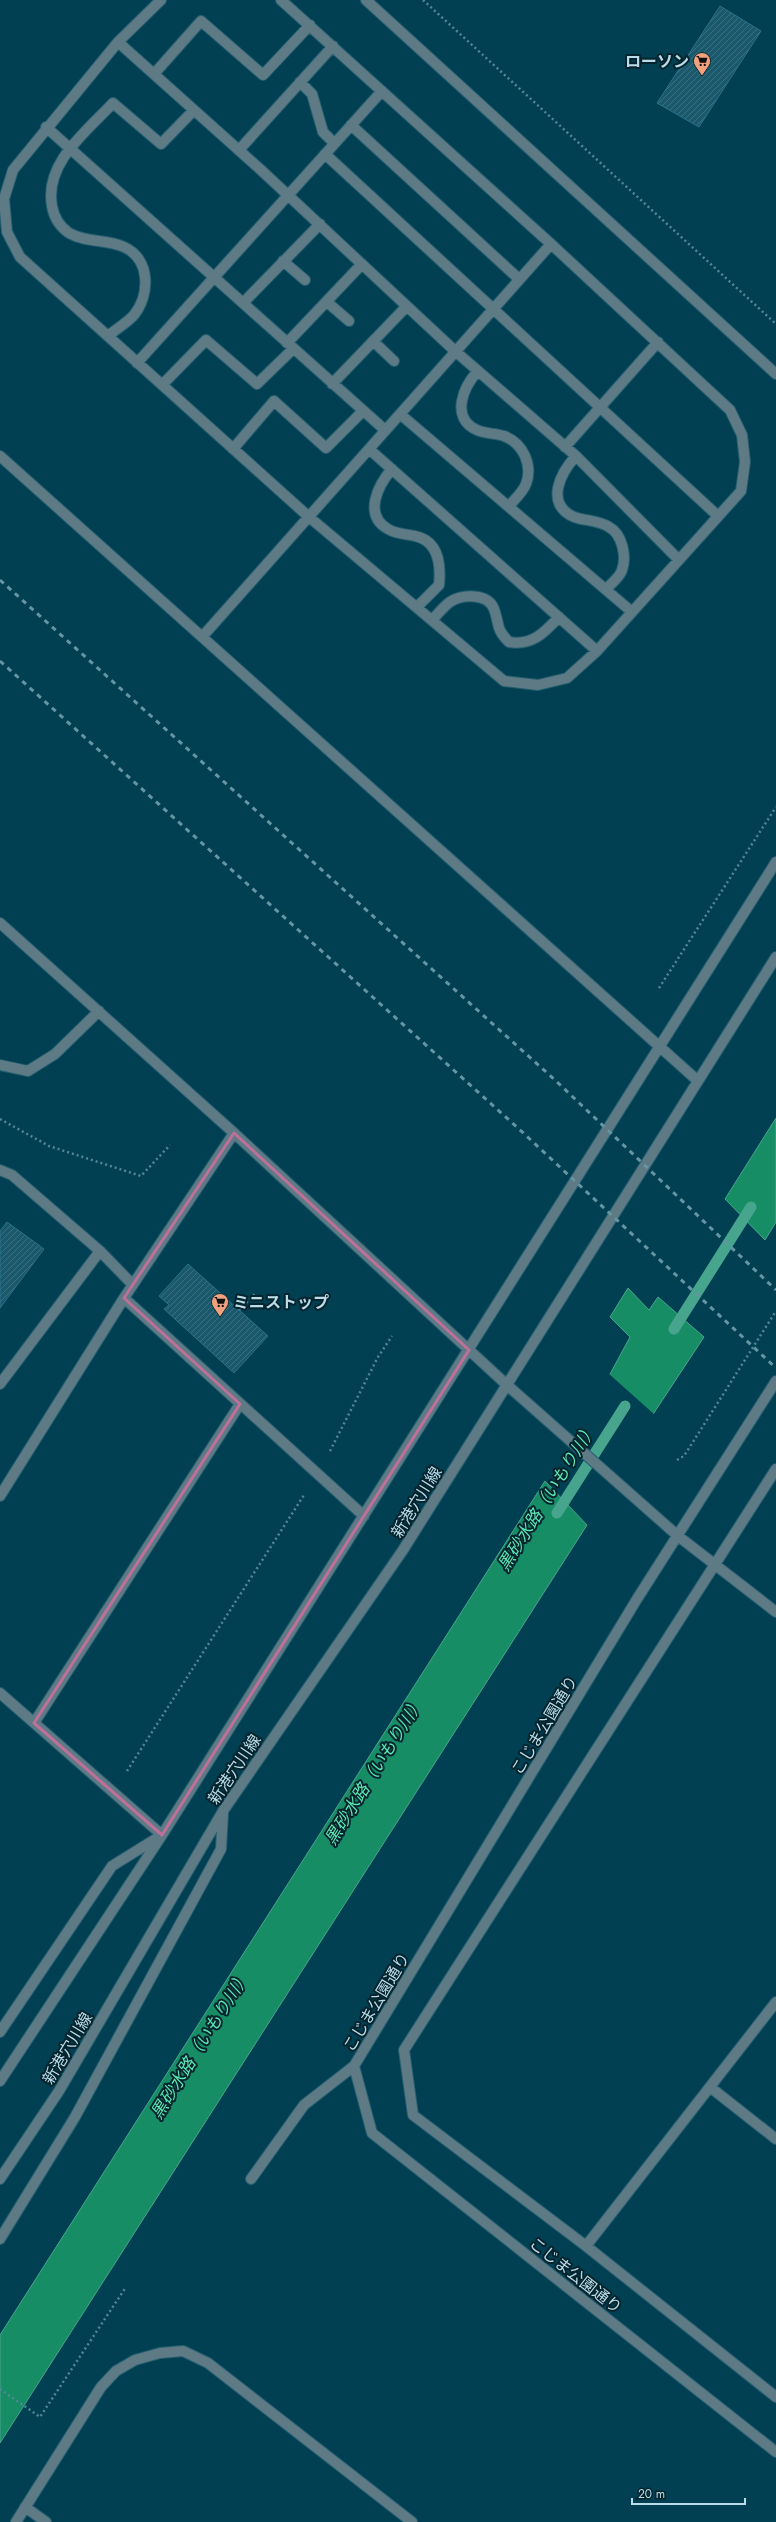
<svg xmlns="http://www.w3.org/2000/svg" width="776" height="2522" font-family="Jost,'Noto Sans JP',sans-serif">
	<defs>
		<pattern id="building-hatch" width="6" height="6" patternUnits="userSpaceOnUse"><rect width="6" height="6" fill="#1a586c"/><path d="M-1 1l2-2M0 6l6-6M5 7l2-2" fill="none" stroke="#396f81"/></pattern>
	</defs>
	<rect width="100%" height="100%" fill="#004052"/>
	<path fill="#178d66" stroke="#48a58d" d="M 776,1118 L 776,1222 L 765,1240 L 725,1199 Z
		M 628,1288 L 649,1310 L 658,1297 L 704,1337 L 638,1437 L 596,1400 L 630,1337 L 610,1317 Z
		M 545,1481 L 587,1525 L 0,2443 L 0,2335 Z"/>
	<path fill="#004052" d="M 608,1373 L 655,1415 L 639,1439 L 594,1401 Z"/>
	<g fill="none" stroke-linecap="round" stroke-linejoin="round">
		<path stroke="#48a58d" stroke-width="11" d="M 674,1329 L 751,1207
			M 557,1513 L 625,1406"/>
	</g>
	<path fill="url(#building-hatch)" stroke="#28728b" d="M 720,6 L 761,31 L 699,127 L 657,103 Z
		M 7,1222 L 44,1249 L 0,1308 L 0,1231 Z
		M 188,1264 L 268,1336 L 234,1373 L 164,1309 L 169,1305 L 159,1296 Z"/>
	<g fill="none" stroke-linecap="round" stroke-linejoin="round">
		<defs>
			<path id="minor" d="M 161,0 L 118,42 L 13,170 L 4,199 L 7,232 L 20,257 L 309,517 L 504,681 L 538,685 L 567,678 L 597,651 L 741,491 L 745,462 L 742,435 L 730,410 L 551,244 L 281,0
				M 366,0 L 776,374
				M 118,42 L 261,170 L 455,351 L 576,456 L 679,560
				M 154,74 L 201,21 L 263,75 L 310,25
				M 300,82 L 312,94 L 323,132 L 334,143
				M 351,125 L 519,279
				M 46,127 L 385,430
				M 239,150 L 333,46
				M 325,154 L 718,516
				M 283,261 L 305,280
				M 327,302 L 349,321
				M 243,303 L 320,224
				M 108,336 C 116,329 127,323 134,315 C 150,295 151,259 124,247 C 107,239 86,243 69,233 C 59,226 54,218 52,206 C 44,163 87,131 113,103 L 161,144 L 194,110
				M 373,341 L 394,361
				M 287,343 L 362,264
				M 137,363 L 382,91
				M 478,371 C 463,387 450,418 477,430 C 486,434 495,433 504,436 C 523,443 533,465 526,484 C 523,492 514,500 509,506
				M 332,384 L 407,306
				M 162,385 L 206,340 L 257,384 L 293,349
				M 400,414 L 632,612
				M 565,447 L 658,342
				M 233,449 L 274,401 L 326,448 L 363,411
				M 369,449 L 597,651
				M 0,456 L 698,1081
				M 576,456 C 561,472 544,504 574,517 C 585,521 598,520 609,527 C 622,534 627,556 622,570 C 620,577 611,584 606,589
				M 392,469 C 378,485 363,515 388,529 C 396,534 406,534 415,536 C 439,541 441,565 439,585 L 417,607
				M 432,620 C 438,614 443,607 450,602 C 462,594 488,593 494,609 C 500,625 495,628 509,642 C 532,646 544,633 559,617
				M 202,637 L 551,244
				M 0,923 L 234,1133 L 507,1385 L 678,1536 L 776,1612
				M 0,1065 L 28,1071 L 55,1054 L 99,1011
				M 0,1170 L 12,1175 L 100,1251 L 133,1285
				M 124,1298 L 364,1516
				M 776,1381 L 637,1599 L 354,2066 L 372,2133 L 776,2452
				M 0,1384 L 100,1251
				M 776,1469 L 404,2050 L 413,2115 L 586,2246 L 776,2397
				M 0,1496 L 124,1298 L 234,1133
				M 0,1693 L 162,1835 L 112,1866 L 0,2032
				M 34,1723 L 240,1404
				M 0,2081 L 162,1835 L 776,862
				M 710,2087 L 776,2139
				M 0,2179 L 59,2091 L 223,1811 L 403,1550 L 776,957
				M 251,2179 L 304,2105 L 354,2066
				M 0,2239 L 75,2117 L 221,1849 L 223,1813
				M 586,2246 L 776,2002
				M 25,2507 L 46,2522
				M 16,2522 L 101,2387 L 116,2371 L 135,2360 L 160,2353 L 183,2351 L 208,2363 L 412,2522"/>
		</defs>
		<use href="#minor" stroke="#255f70" stroke-width="12"/>
		<path stroke="#538696" stroke-width="2.5" stroke-dasharray="2 3" stroke-linecap="butt" d="M 423,0 L 776,324
			M 659,988 L 776,807
			M 0,1119 L 49,1146 L 141,1176 L 170,1145
			M 239,1310 L 256,1293
			M 330,1451 L 378,1357 L 392,1336
			M 677,1460 L 684,1456 L 776,1311
			M 127,1771 L 304,1495
			M 0,2389 L 40,2417 L 126,2287"/>
		<use href="#minor" stroke="#5e7a85" stroke-width="10"/>
		<path stroke="#6595a4" stroke-width="3" stroke-dasharray="5 5" stroke-linecap="butt" d="M 0,580 L 555,1080 L 776,1290
			M 0,661 L 519,1129 L 776,1368"/>
	</g>
	<path fill="none" stroke="#be709b" stroke-width="3" stroke-linejoin="round" d="M 234,1133 L 469,1350 L 162,1835 L 34,1723 L 240,1404 L 124,1298 Z"/>
	<defs>
		<symbol id="supermarket-pin" viewBox="-11 -11 22 30"><path d="M0 17L-7.5 6A9.5 9.5 0 1 1 7.5 6Z" fill="#f1a17d" stroke="#05242e"/><path d="M-6-5.5h2.5l.6 2H6L4.5 2H-2.5L-4.4-4H-6ZM-1.5 3.2a1.3 1.3 0 1 0 .1 0ZM3 3.2a1.3 1.3 0 1 0 .1 0Z" fill="#111"/></symbol>
	</defs>
	<g fill-rule="evenodd">
		<use href="#supermarket-pin" x="692" y="51" width="20" height="27"/>
		<use href="#supermarket-pin" x="210" y="1292" width="20" height="27"/>
	</g>
	<g text-anchor="middle" stroke-width="4" stroke-linejoin="round" paint-order="stroke">
		<g font-size="16" font-weight="bold" fill="#badce9" stroke="#05242e" text-anchor="end">
			<text x="689" y="67">ローソン</text>
			<text x="233" y="1308" text-anchor="start">ミニストップ</text>
		</g>
		<g font-size="16" fill="#badce9" stroke="#05242e">
			<text transform="translate(416 1502) rotate(-58)" y="6">新港穴川線</text>
			<text transform="translate(544 1725) rotate(-59)" y="6">こじま公園通り</text>
			<text transform="translate(234 1769) rotate(-56)" y="6">新港穴川線</text>
			<text transform="translate(376 2002) rotate(-59)" y="6">こじま公園通り</text>
			<text transform="translate(67 2048) rotate(-59)" y="6">新港穴川線</text>
			<text transform="translate(576 2275) rotate(38)" y="6">こじま公園通り</text>
		</g>
		<g font-size="17" font-style="italic" fill="#5be8b2" stroke="#05242e">
			<text transform="translate(547 1497) rotate(-58)" y="6">黒砂水路（いもり川）</text>
			<text transform="translate(374 1771) rotate(-58)" y="6">黒砂水路（いもり川）</text>
			<text transform="translate(200 2045) rotate(-58)" y="6">黒砂水路（いもり川）</text>
		</g>
	</g>
	<path d="M632 2498v6h113v-6" fill="none" stroke="#badce9" stroke-width="2"/>
	<text x="638" y="2498" font-size="12" fill="#badce9" stroke="#05242e" stroke-width="3" paint-order="stroke">20 m</text>
</svg>
